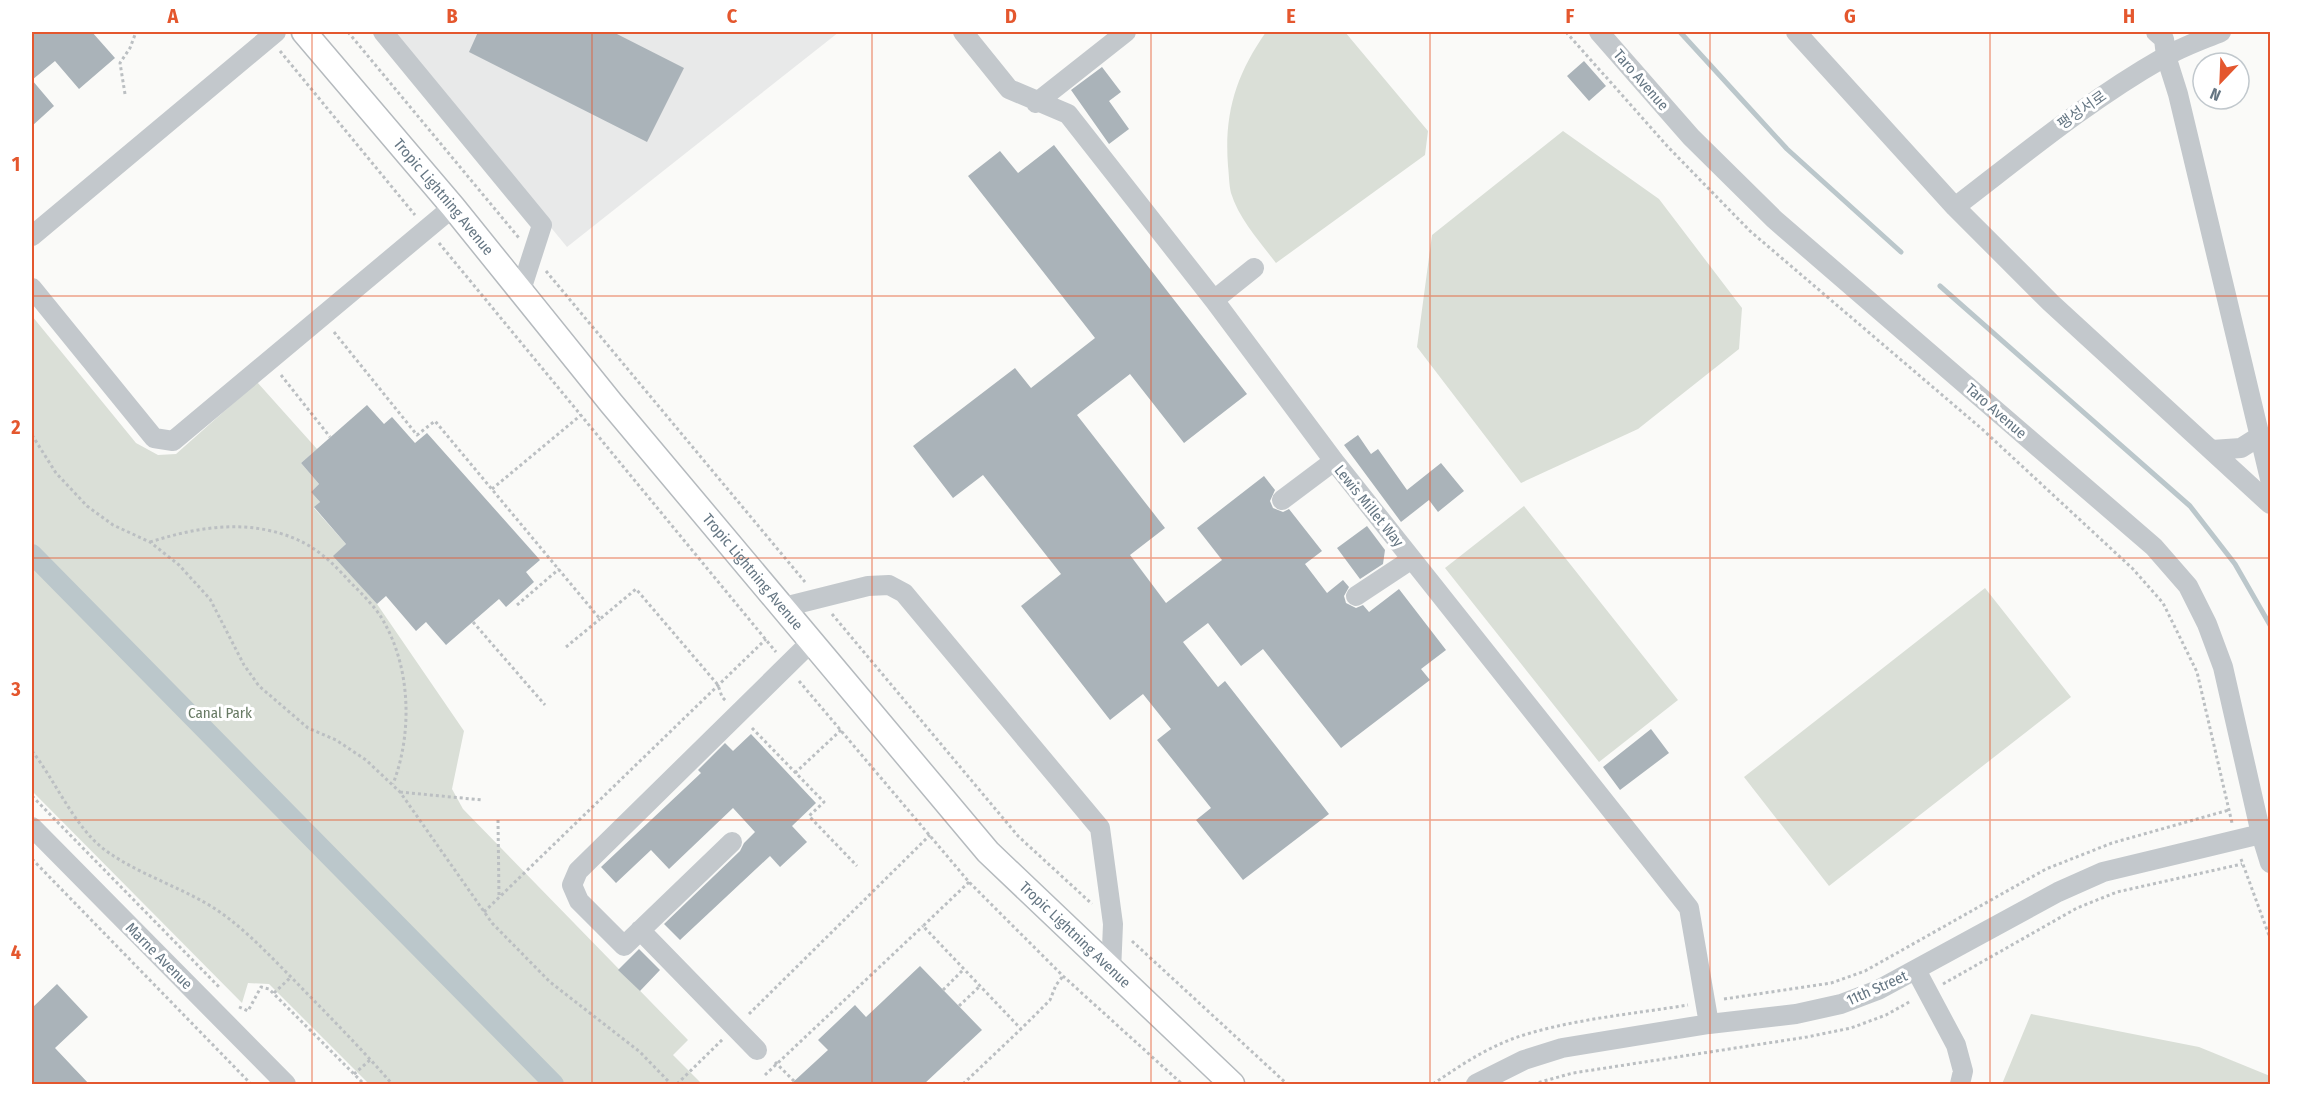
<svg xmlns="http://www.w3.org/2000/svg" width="2302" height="1116" font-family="'Fira Sans Condensed','Noto Sans KR',sans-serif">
	<rect width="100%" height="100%" fill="#fafaf8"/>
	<path fill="#e8e9e9" d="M 390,32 L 839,32 L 567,247 Z"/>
	<path fill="#dadfd7" d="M 1266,32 L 1345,32 L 1428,131 L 1425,155 L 1276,263 C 1260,242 1239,219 1231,193 C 1229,185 1229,174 1228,166 C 1224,113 1236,75 1266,32 Z
		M 1563,131 L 1659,199 L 1742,308 L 1739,349 L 1638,429 L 1521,483 L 1417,347 L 1432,235 Z
		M 32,316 L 136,443 L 158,455 L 176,454 L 257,382 L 317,449 L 301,463 L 319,484 L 311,492 L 320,502 L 314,508 L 346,544 L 334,556 L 377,604 L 464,731 L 452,789 L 463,809 L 688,1040 L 673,1055 L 702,1084 L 369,1084 L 269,984 L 248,983 L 242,1003 L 32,791 Z
		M 1524,506 L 1678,700 L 1599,762 L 1445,568 Z
		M 1985,588 L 2071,697 L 1829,886 L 1744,777 Z
		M 2031,1014 L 2199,1047 L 2270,1076 L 2270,1084 L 2002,1084 Z"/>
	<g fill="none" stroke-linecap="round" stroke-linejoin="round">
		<path stroke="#bbc7cb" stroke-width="5" d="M 1680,32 L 1787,149 L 1901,252
			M 1940,286 L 2190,506 L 2235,564 L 2270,625"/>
		<path stroke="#bbc7cb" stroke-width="20" d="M 32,554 L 554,1084"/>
	</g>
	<path fill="#aab3b9" d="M 32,32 L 92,32 L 115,58 L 79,89 L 55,61 L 32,80 L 54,106 L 32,126 Z
		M 478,32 L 613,32 L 684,68 L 647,142 L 469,52 Z
		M 1584,61 L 1606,86 L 1589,101 L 1567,76 Z
		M 1102,67 L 1121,92 L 1109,101 L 1129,129 L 1109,144 L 1071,90 Z
		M 1054,145 L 1247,394 L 1184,443 L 1130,374 L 1077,415 L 1165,528 L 1130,555 L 1166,603 L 1222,560 L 1197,528 L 1264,476 L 1275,490 L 1270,501 L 1273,508 L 1283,512 L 1289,509 L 1322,551 L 1305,564 L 1327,593 L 1343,580 L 1349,587 L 1344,596 L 1346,603 L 1356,608 L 1363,605 L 1369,612 L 1399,589 L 1446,650 L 1421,669 L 1430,680 L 1341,748 L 1263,649 L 1241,666 L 1208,623 L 1183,642 L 1218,687 L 1225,681 L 1329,814 L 1243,880 L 1196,820 L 1211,808 L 1157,740 L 1171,729 L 1143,694 L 1110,720 L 1021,606 L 1061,574 L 983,475 L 953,498 L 913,446 L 1015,368 L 1031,388 L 1095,338 L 968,176 L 1000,151 L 1018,173 Z
		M 367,405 L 384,424 L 392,417 L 415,443 L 427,433 L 540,560 L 526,572 L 534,582 L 506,607 L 499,599 L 446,645 L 426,622 L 416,631 L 386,596 L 377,604 L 333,556 L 346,544 L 314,507 L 320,502 L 311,492 L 319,484 L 301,463 Z
		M 1358,435 L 1371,454 L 1378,449 L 1407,490 L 1441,463 L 1464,491 L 1438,512 L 1429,500 L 1401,522 L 1344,445 Z
		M 1367,526 L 1385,550 L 1383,564 L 1360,579 L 1337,548 Z
		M 1651,729 L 1669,753 L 1620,790 L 1603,767 Z
		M 751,734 L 816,803 L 792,826 L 807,842 L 780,867 L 770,856 L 680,940 L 664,924 L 740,851 L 744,843 L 755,832 L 733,808 L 669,869 L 651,850 L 616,883 L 601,867 L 701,773 L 698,770 L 725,743 L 733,751 Z
		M 639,949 L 660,970 L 640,991 L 618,970 Z
		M 920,966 L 982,1030 L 924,1084 L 791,1084 L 828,1050 L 818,1040 L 855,1005 L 866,1017 Z
		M 57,984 L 88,1017 L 55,1048 L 89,1084 L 32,1084 L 32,1008 Z"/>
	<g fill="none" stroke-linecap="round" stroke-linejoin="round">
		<defs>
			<g id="major">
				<path id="s1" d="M 304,32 L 453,207 L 611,403 L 988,852 L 1232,1084"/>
			</g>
		</defs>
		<use href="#major" stroke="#b5babe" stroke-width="27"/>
		<path stroke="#bbbfc2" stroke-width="3" stroke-dasharray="3 3" stroke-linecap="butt" d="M 348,32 L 519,238
			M 1566,32 L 1669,148 L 1750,231 L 1982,429 L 2133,569 L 2163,603 L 2197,672 L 2232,823
			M 280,51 L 415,215
			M 125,94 L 120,63 L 130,48 L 136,32
			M 439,243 L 776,652
			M 546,271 L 805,582
			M 334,332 L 417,435 L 435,421 L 600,619 L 636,589 L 718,685 L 722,697 L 726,701
			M 281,375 L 330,437
			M 32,435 L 56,473 L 87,506 L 113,525 L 150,542 L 179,565 L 210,599 L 244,665 L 259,686 L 308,728 L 336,740 L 366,760 L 400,792 L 492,923 L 550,982 L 640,1052 L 671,1084
			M 492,489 L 581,415
			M 150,542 C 188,530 227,522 267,530 C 305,538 325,554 350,582 C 363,595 377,608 385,624 C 411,671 412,735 393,784
			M 517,605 L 559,569
			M 832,614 L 1018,836 L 1092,904
			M 473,622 L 545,705
			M 566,647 L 600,619
			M 799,681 L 969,882 L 1063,976 L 1182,1084
			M 752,728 L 824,802 L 809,816 L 857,866
			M 32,751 C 55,780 75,828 105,850 C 139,875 182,887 217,910 C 246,930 268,954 292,978 C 326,1013 360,1047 392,1084
			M 795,773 L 841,730
			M 400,792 L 482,800
			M 32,796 L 219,987
			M 498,820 L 499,898
			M 32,859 L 251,1084
			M 2241,859 L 2270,938
			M 969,882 L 923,926 L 1021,1029 L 1050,1000 L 1056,985 L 1063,976
			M 484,912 L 766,639
			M 1132,941 L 1287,1084
			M 1943,984 L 2077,908 L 2117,892 L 2242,864
			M 943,990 L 964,969
			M 274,993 L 291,977
			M 1724,999 L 1831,983 L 1865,971 L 2046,869 L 2112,843 L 2229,810
			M 959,1006 L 980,986
			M 239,1007 L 248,1011 L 261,987 L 269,989 L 364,1084
			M 749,1014 L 930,835
			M 775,1062 L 797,1084
			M 354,1074 L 370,1060
			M 765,1075 L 923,926
			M 677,1084 L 723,1039
			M 963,1084 L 1021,1029
			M 1433,1084 C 1458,1067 1483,1050 1512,1039 C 1564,1020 1633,1014 1688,1005
			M 1533,1084 L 1573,1073 L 1807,1037 L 1851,1028 L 1886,1015 L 1911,1001"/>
		<path stroke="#c3c8cc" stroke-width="20" d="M 383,32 L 542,225 L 521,290
			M 963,32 L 1009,89 L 1068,114 L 1214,300 L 1334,461 L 1689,908 L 1709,1024
			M 1599,32 L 1691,137 L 1774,219 L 2154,547 L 2188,586 L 2207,624 L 2223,667 L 2261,834 L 2270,863
			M 1796,32 L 1955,207 L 2051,303 L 2270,504
			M 2156,32 L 2164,39 L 2166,56 L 2178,94 L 2270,479
			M 1036,103 L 1126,32
			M 1955,207 C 2023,155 2089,100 2163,58 C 2181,47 2202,40 2221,32
			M 32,236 L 276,32
			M 32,288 L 154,438 L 173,441 L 453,207
			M 1214,300 L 1254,268
			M 2212,450 L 2241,448 L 2260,436
			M 1282,500 L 1334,461
			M 1356,596 L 1412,559
			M 784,607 L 868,586 L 889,585 L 904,593 L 1100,828 L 1113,924 L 1111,972
			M 32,827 L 286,1084
			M 732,842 L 624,946 L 579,901 L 572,885 L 578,871 L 812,641
			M 640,930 L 757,1050
			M 1916,970 L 1956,1045 L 1963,1071 L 1960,1084
			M 1476,1084 L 1524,1060 L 1562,1048 L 1709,1024 L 1796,1014 L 1841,1004 L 1878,990 L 2058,892 L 2103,872 L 2261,834"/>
		<use href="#major" stroke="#fff" stroke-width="24"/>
	</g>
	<path fill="none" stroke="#e4572e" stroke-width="1.5" stroke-opacity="0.55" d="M 312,32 L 312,1084M 592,32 L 592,1084M 872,32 L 872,1084M 1151,32 L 1151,1084M 1430,32 L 1430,1084M 1710,32 L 1710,1084M 1990,32 L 1990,1084M 32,296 L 2270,296M 32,558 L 2270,558M 32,820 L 2270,820"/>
	<g text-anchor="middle" stroke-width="6" stroke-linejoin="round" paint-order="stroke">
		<g font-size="15" fill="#657683" stroke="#fff">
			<text transform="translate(1641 80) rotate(49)" y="5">Taro Avenue</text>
			<text transform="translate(2082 110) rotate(-35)" y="5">팽성서로</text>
			<text dy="5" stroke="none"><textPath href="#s1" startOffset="216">Tropic Lightning Avenue</textPath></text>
			<text transform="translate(1996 411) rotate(41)" y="5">Taro Avenue</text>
			<text transform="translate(1369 506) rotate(51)" y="5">Lewis Millet Way</text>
			<text dy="5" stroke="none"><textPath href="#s1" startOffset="702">Tropic Lightning Avenue</textPath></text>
			<text dy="5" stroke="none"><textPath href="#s1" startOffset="1188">Tropic Lightning Avenue</textPath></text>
			<text transform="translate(159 956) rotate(45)" y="5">Marne Avenue</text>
			<text transform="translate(1877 988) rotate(-24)" y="5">11th Street</text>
		</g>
		<g font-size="15" fill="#687a64" stroke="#fff">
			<text x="220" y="718">Canal Park</text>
		</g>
	</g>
	<rect width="2302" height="1116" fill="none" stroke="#ffffff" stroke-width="66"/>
	<g transform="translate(2221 81) rotate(203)"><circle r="28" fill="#ffffff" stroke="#c1c8cd" stroke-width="1.5"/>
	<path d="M0-4.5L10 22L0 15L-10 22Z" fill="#e4572e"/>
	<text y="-9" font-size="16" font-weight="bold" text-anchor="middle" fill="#657683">N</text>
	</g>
	<rect x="33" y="33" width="2236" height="1050" fill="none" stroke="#e4572e" stroke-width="2"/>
	<g font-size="20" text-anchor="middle" font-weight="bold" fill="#e4572e">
		<text x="173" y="23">A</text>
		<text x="452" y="23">B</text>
		<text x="732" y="23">C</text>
		<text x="1011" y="23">D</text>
		<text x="1291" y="23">E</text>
		<text x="1570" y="23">F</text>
		<text x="1850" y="23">G</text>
		<text x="2129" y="23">H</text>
		<text x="16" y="171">1</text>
		<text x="16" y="434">2</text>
		<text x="16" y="696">3</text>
		<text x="16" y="959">4</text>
	</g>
</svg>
